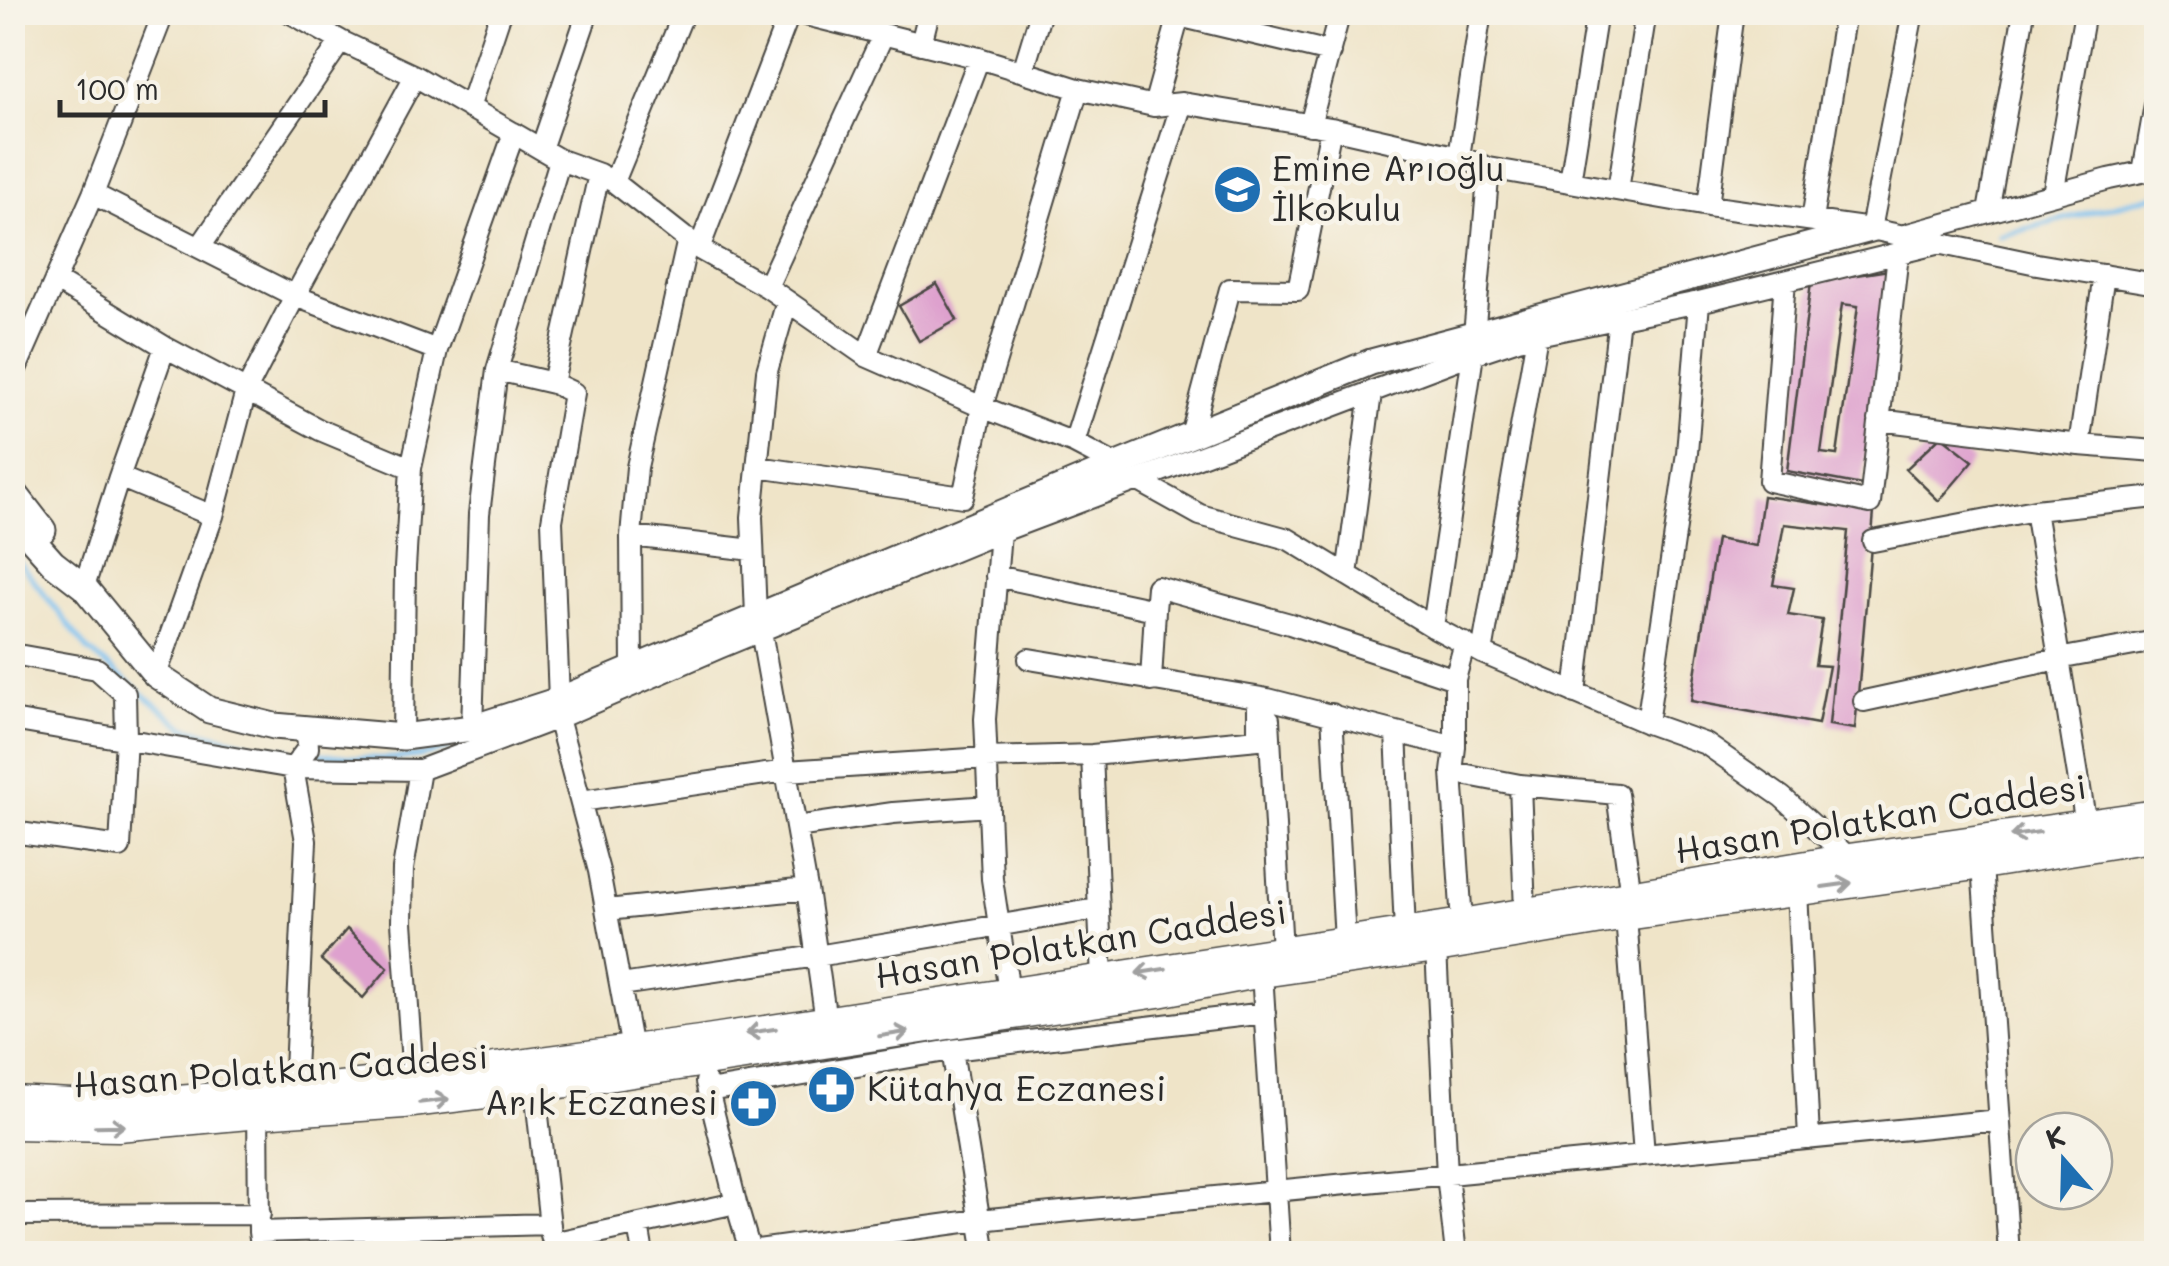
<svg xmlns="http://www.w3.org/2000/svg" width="2169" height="1266" font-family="Mali,sans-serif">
	<rect width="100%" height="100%" fill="#f7f3e8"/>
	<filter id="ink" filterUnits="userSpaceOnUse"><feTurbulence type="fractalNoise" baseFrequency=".01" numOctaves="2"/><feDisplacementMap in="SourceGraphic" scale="20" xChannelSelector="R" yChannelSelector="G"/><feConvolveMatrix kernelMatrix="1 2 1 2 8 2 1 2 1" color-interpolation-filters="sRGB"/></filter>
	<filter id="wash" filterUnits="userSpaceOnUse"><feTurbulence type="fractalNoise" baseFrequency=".0048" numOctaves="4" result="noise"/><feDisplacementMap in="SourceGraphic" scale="40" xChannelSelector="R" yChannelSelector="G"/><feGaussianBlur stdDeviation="2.25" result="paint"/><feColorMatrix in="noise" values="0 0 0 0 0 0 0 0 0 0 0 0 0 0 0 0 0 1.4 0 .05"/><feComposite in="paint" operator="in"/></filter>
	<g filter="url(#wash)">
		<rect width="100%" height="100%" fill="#efe4c8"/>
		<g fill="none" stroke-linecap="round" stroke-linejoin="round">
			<path stroke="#78bff0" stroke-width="5" d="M 1999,236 L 2156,195
				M 12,553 L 88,650 L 184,727 L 258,746 L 289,750
				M 321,754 C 363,759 407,763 448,749"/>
		</g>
		<g id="blocks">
			<path fill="#dea1ce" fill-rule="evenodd" d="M 1889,270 L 1862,485 L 1787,471 L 1811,282 ZM 1842,304 L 1858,306 L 1837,455 L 1821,453 Z
				M 937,284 L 957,320 L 919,341 L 899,306 Z
				M 1941,436 L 1973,461 L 1939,501 L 1906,469 Z
				M 1763,496 L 1874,512 L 1855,729 L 1829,725 L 1848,531 L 1784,524 L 1773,585 L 1794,588 L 1788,615 L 1822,620 L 1815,665 L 1829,666 L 1818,724 L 1691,701 L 1716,539 L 1756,546 Z
				M 347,929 L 388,968 L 363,998 L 321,960 Z"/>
		</g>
	</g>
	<g filter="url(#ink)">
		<use href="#blocks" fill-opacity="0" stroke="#484743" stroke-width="2.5"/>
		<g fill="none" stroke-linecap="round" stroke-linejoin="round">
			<defs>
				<path id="minor" d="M 289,12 L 341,41 L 415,76 L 560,160 L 599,174 L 614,182 L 699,249 L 767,287 L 866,356 L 982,407 L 1074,443 L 1116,465
					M 794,12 L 979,58 L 1078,89 L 1154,106 L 1182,103 L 1331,128 L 1459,157 L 1489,168 L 1708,206 L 1871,229 L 2037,264 L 2156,284
					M 1179,16 L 1330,52
					M 921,44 L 929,12
					M 1023,71 L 1041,12
					M 1154,106 L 1180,12
					M 469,108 L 501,12
					M 1310,125 L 1340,12
					M 541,149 L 588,12
					M 1459,157 L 1481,12
					M 2143,172 L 2156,99
					M 614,182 L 684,12
					M 1570,182 L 1597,12
					M 1618,190 L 1646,12
					M 93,194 L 295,296 L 437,350
					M 2053,194 L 2085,12
					M 1708,206 L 1733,12
					M 1988,212 L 2024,12
					M 1812,220 L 1845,12
					M 1871,229 L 1913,12
					M 1908,234 L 2109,179 L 2156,169
					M 200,247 L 341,41
					M 699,249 L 790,12
					M 55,280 L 165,347 L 320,430 L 411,468
					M 1785,281 L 1769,481 L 1870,503 L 1898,254
					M 767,287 L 883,35
					M 1474,335 L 1489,168
					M 866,356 L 979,58
					M 497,370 L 553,383
					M 12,378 L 93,194 L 164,12
					M 1879,420 L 2079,445 L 2156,451
					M 1191,435 L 1230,289 L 1298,290 L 1331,128
					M 1074,443 L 1182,103
					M 2079,445 L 2104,275
					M 758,467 L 963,497 L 982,407 L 1078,89
					M 119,477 L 213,516
					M 1137,480 L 1200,515 L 1288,539 L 1433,627 L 1482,653 L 1647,723 L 1706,744 L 1782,797 L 1849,858
					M 2035,510 L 2086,825
					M 1000,532 L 985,719 L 992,879 L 1009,992
					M 631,536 L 753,550
					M 1873,541 L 2035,510 L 2156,497
					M 1347,575 L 1371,393
					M 996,576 L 1155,610 L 1151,681
					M 84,587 L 119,477 L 165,347
					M 1155,610 L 1157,587 L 1290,624 L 1455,679
					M 756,616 L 752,517 L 767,371 L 787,301
					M 1433,627 L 1473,354
					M 761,631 L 807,889 L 826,1021
					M 1482,653 L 1537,335
					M 12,654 L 97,669 L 125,694 L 126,738 L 120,847 L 12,832
					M 1029,659 L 1268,699 L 1455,747
					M 632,669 L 631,536 L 637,467 L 688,239
					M 156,675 L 213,516 L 246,391 L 295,296 L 415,76
					M 1575,693 L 1619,318
					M 559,700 L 552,521 L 574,393 L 553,383 L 599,174
					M 1864,701 L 2058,659 L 2156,641
					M 1332,714 L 1345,941
					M 558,718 L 599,871 L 632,1049
					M 1269,719 L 1282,951
					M 12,720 L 293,768 L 420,770 L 558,718 L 719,648 L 1000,532 L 1458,359 L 1518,339 L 1699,302 L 1940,243
					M 1647,723 L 1687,453 L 1699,302
					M 472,728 L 479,514 L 497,370 L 560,160
					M 1396,732 L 1405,931
					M 403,737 L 405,568 L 411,468 L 437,350 L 514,133
					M 1092,755 L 1102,979
					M 1452,772 L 1520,785 L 1617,794 L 1631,896
					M 1520,785 L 1525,911
					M 581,801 L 786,771 L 986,758 L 1092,755 L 1258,739 L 1258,698
					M 796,827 L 893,813 L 989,806
					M 1982,865 L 2009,1254
					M 1797,890 L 1809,1139
					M 607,910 L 807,889
					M 1626,916 L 1644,1155
					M 1462,923 L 1452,772 L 1455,747 L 1455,679 L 1465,643
					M 1436,948 L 1447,1175 L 1456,1254
					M 1262,973 L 1280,1254
					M 621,985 L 817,956 L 1097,909
					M 952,1050 L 985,1254
					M 413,1078 L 402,922 L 403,869 L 420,770
					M 706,1082 L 736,1203 L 751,1254
					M 535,1088 L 551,1235
					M 294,1091 L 306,841 L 293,768 L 308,748 L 307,729
					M 708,1091 L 952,1050 L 1265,1013
					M 258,1101 L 259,1232 L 262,1254
					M 12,1215 L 260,1214
					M 638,1225 L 643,1254
					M 259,1232 L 550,1224
					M 552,1243 L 736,1203
					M 750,1251 L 979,1220 L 2000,1120"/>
				<path id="tertiary" d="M 12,490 L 43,530
					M 12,517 L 53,563 L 84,587 L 156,675 L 209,710 L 274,726 L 403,737 L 472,728 L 559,700 L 1097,473 L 1371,362 L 1871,229"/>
				<path id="secondary" d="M 12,1100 L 112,1105 L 294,1091 L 413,1078 L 700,1040 L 1462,923 L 1849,858 L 2156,814
					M 12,1125 L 118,1127 L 259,1114 L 404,1104 L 535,1088 L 1158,993 L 1262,973 L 1436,948 L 1626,916 L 1982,865 L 2156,837"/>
			</defs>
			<use href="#minor" stroke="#484743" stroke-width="24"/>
			<use href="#tertiary" stroke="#484743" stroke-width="29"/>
			<use href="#secondary" stroke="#484743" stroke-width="31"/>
			<use href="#minor" stroke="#fff" stroke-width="20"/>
			<use href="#tertiary" stroke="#fff" stroke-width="25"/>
			<use href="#secondary" stroke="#fff" stroke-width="28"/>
		</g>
		<defs><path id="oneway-shaft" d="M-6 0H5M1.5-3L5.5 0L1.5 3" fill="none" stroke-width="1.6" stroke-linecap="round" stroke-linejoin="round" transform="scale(2.5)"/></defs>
		<g stroke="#a0a0a0">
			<use href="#oneway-shaft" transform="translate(2025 834) rotate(172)"/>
			<use href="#oneway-shaft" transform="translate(1837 885) rotate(-8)"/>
			<use href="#oneway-shaft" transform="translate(1151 971) rotate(171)"/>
			<use href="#oneway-shaft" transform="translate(761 1031) rotate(171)"/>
			<use href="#oneway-shaft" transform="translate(894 1034) rotate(-9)"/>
			<use href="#oneway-shaft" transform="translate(434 1101) rotate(-7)"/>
			<use href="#oneway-shaft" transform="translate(110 1126) rotate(-1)"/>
		</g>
	</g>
	<defs>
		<symbol id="school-disc" viewBox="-11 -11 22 22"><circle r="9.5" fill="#1f6fb2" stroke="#f7f3e8"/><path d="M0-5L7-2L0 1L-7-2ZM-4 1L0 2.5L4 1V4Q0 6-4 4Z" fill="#fff"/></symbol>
		<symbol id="pharmacy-disc" viewBox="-11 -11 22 22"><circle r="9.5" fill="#1f6fb2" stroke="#f7f3e8"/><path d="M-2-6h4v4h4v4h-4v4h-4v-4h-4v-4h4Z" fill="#fff"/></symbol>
	</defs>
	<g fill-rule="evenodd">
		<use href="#school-disc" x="1210" y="162" width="55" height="55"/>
		<use href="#pharmacy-disc" x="804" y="1062" width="55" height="55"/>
		<use href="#pharmacy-disc" x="726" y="1076" width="55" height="55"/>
	</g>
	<g text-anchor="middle" stroke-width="9" stroke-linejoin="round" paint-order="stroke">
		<g font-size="35" fill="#2b2b2b" stroke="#f7f3e8" text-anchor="start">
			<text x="1272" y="181">Emine Arıoğlu<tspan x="1272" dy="40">İlkokulu</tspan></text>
			<text x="867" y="1101">Kütahya Eczanesi</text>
			<text x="718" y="1115" text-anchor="end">Arık Eczanesi</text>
		</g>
		<g font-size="35" fill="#2b2b2b" stroke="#f7f3e8">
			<text transform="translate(1881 819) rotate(-9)" y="12">Hasan Polatkan Caddesi</text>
			<text transform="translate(1081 944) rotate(-9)" y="12">Hasan Polatkan Caddesi</text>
			<text transform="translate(281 1071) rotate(-4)" y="12">Hasan Polatkan Caddesi</text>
		</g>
	</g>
	<rect width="2169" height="1266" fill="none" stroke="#f7f3e8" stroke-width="50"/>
	<g transform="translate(2064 1161) rotate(340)"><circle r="48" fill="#f7f3e8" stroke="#a5a39c" stroke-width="2.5"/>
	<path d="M0-8L18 38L0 25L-18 38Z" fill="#1f6fb2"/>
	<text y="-15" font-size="28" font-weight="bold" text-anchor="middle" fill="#2b2b2b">K</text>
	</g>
	<path d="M60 100v15h265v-15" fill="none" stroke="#2b2b2b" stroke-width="5"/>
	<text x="75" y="100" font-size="30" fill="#2b2b2b" stroke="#f7f3e8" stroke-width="8" paint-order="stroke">100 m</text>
</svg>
